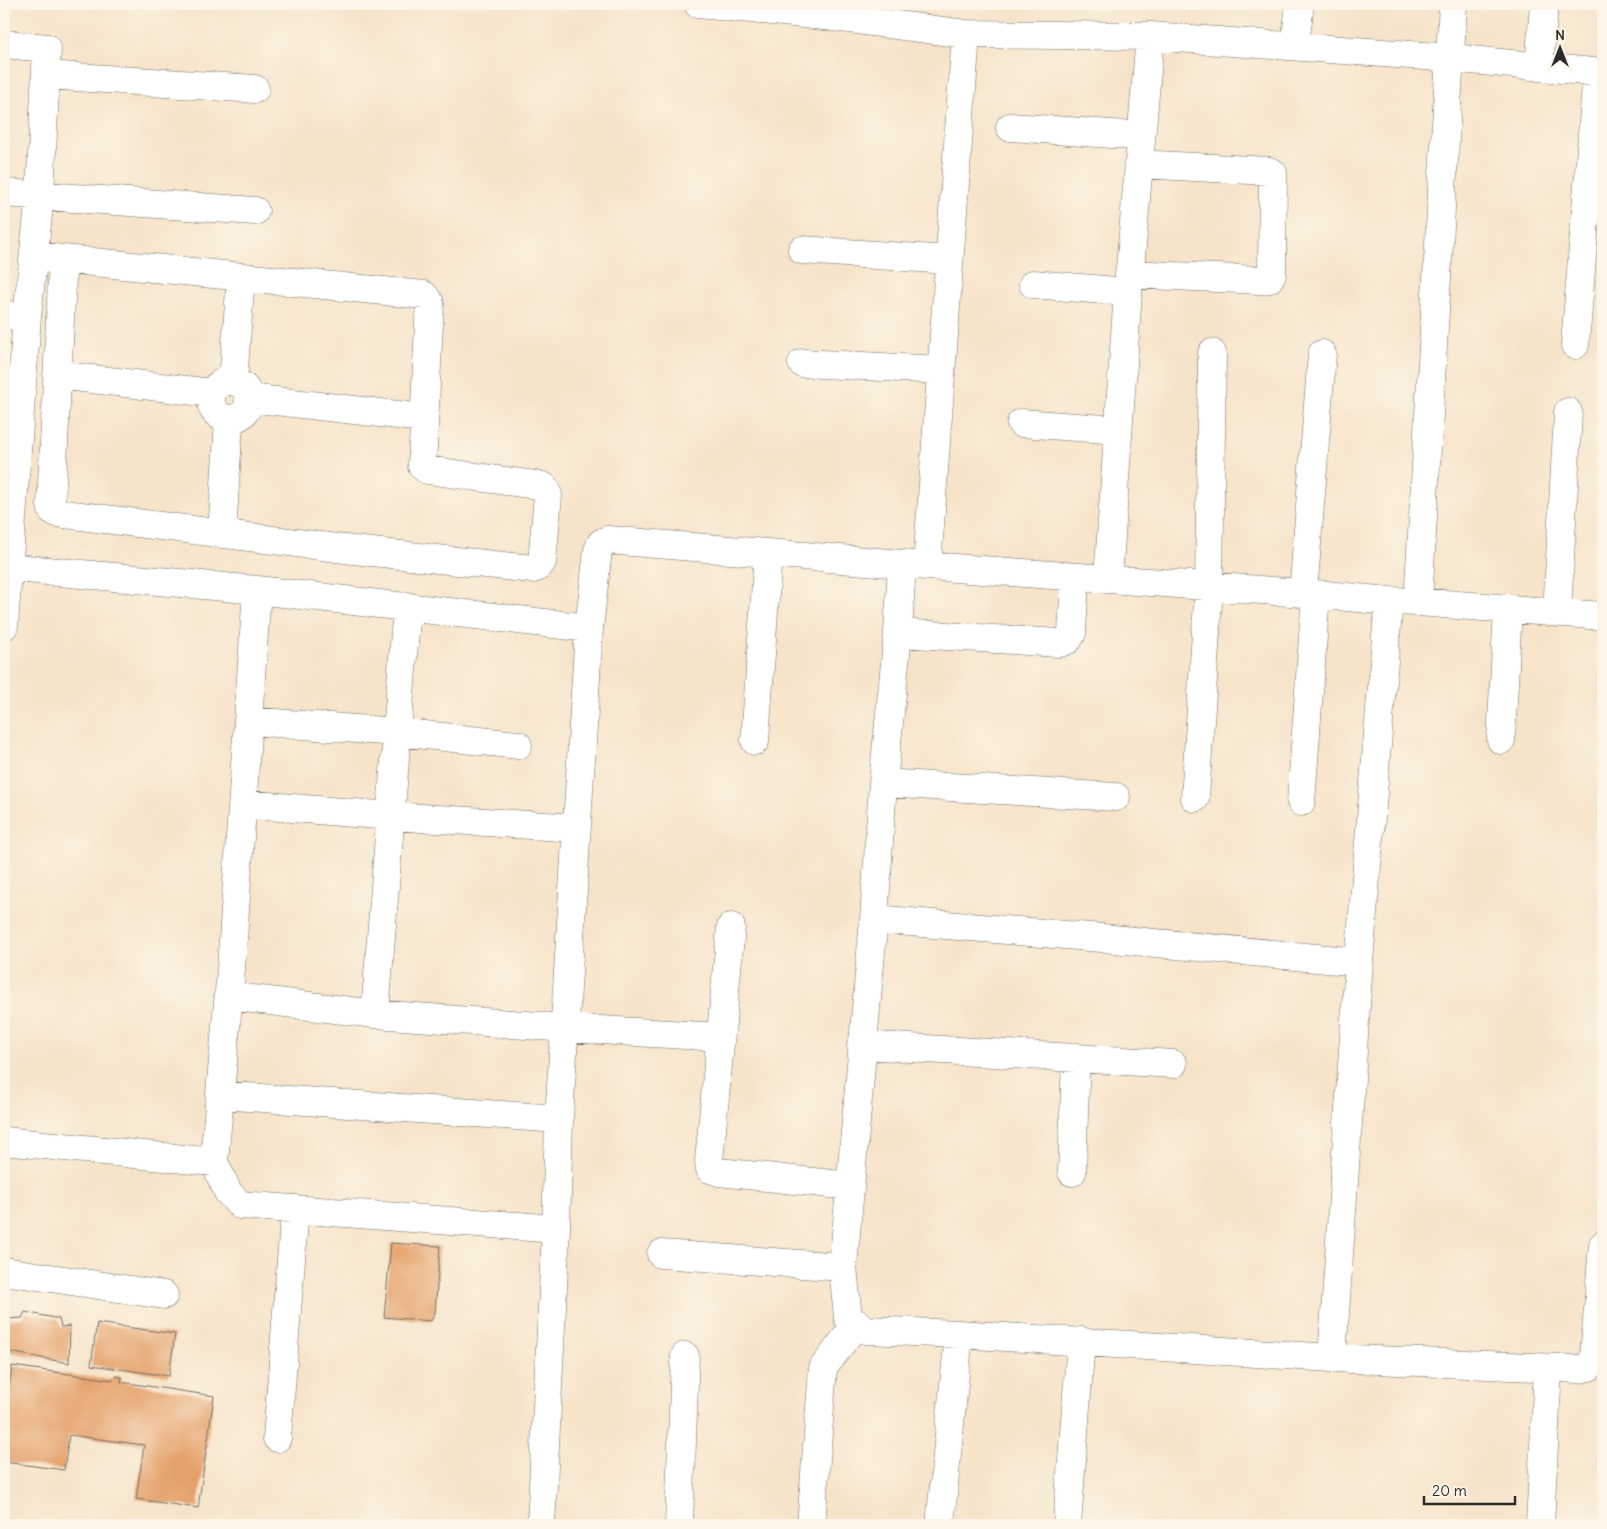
<svg xmlns="http://www.w3.org/2000/svg" width="1607" height="1529" font-family="Delius,sans-serif">
	<rect width="100%" height="100%" fill="#fcf5e5"/>
	<filter id="ink" filterUnits="userSpaceOnUse"><feTurbulence type="fractalNoise" baseFrequency=".02" numOctaves="2"/><feDisplacementMap in="SourceGraphic" scale="10" xChannelSelector="R" yChannelSelector="G"/><feConvolveMatrix kernelMatrix="1 2 1 2 8 2 1 2 1" color-interpolation-filters="sRGB"/></filter>
	<filter id="wash" filterUnits="userSpaceOnUse"><feTurbulence type="fractalNoise" baseFrequency=".0096" numOctaves="4" result="noise"/><feDisplacementMap in="SourceGraphic" scale="20" xChannelSelector="R" yChannelSelector="G"/><feGaussianBlur stdDeviation="1.12" result="paint"/><feColorMatrix in="noise" values="0 0 0 0 0 0 0 0 0 0 0 0 0 0 0 0 0 1.4 0 .05"/><feComposite in="paint" operator="in"/></filter>
	<g filter="url(#wash)">
		<rect width="100%" height="100%" fill="#f6e4ca"/>
		<g id="blocks">
			<path fill="#e5a16b" d="M 391,1243 L 440,1246 L 435,1313 L 431,1321 L 384,1317 Z
				M 25,1312 L 59,1319 L 61,1327 L 70,1326 L 69,1363 L 4,1351 L 4,1332 L 6,1319 L 22,1318 Z
				M 97,1323 L 175,1334 L 169,1376 L 91,1365 Z
				M 12,1366 L 112,1380 L 115,1376 L 122,1377 L 121,1382 L 214,1396 L 198,1508 L 136,1499 L 144,1445 L 69,1435 L 64,1470 L 4,1462 L 4,1424 Z"/>
		</g>
	</g>
	<g filter="url(#ink)">
		<use href="#blocks" fill-opacity="0" stroke="#726c63" stroke-width="1"/>
		<g fill="none" stroke-linecap="round" stroke-linejoin="round">
			<defs>
				<path id="minor" d="M 698,4 L 834,17 L 966,34 L 1150,36 L 1451,58 L 1603,73
					M 4,44 L 47,48 L 40,196 L 27,317 L 4,626
					M 1295,45 L 1300,4
					M 1539,67 L 1544,4
					M 46,75 L 255,89
					M 1010,127 L 1141,136
					M 4,193 L 255,211
					M 802,250 L 949,260
					M 34,256 L 63,259 L 424,295 L 430,303 L 422,466 L 427,470 L 543,486 L 546,489 L 548,495 L 542,562 L 538,567 L 533,569 L 353,550 L 57,513 L 52,510 L 51,505 L 63,259
					M 1129,274 L 1261,280 L 1269,279 L 1272,274 L 1273,173 L 1269,171 L 1138,164
					M 1033,284 L 1128,292
					M 4,315 L 27,317
					M 1575,345 L 1597,73
					M 802,363 L 941,370
					M 57,375 L 212,393
					M211 400a19 19 0 1 1 38 0a19 19 0 1 1-38 0Z
					M 233,381 L 241,277
					M 249,398 L 424,418
					M 1021,423 L 1118,430
					M 222,534 L 229,420
					M 902,564 L 898,633 L 883,783 L 874,919 L 843,1267 L 848,1318 L 866,1330 L 959,1334 L 1332,1358 L 1579,1369 L 1589,1367 L 1594,1357 L 1603,1245
					M 927,566 L 966,34
					M 4,567 L 257,590 L 589,628
					M 1108,579 L 1128,292 L 1150,36
					M 1303,594 L 1322,354
					M 1418,602 L 1453,4
					M 1557,613 L 1568,412
					M 898,633 L 1060,643 L 1068,640 L 1072,633 L 1075,577
					M 248,721 L 397,732 L 518,745
					M 1501,740 L 1508,608
					M 755,741 L 768,553
					M 883,783 L 1116,797
					M 1195,798 L 1209,587 L 1212,353
					M 1301,802 L 1316,594
					M 243,804 L 391,816 L 577,828
					M 874,919 L 1102,938 L 1359,962
					M 731,927 L 709,1161 L 710,1169 L 719,1172 L 850,1186
					M 228,996 L 375,1014 L 566,1028 L 720,1037
					M 375,1014 L 407,606
					M 861,1045 L 1173,1064
					M 220,1095 L 559,1119
					M 4,1141 L 214,1162 L 231,969 L 257,590
					M 214,1162 L 228,1192 L 240,1205 L 556,1229
					M 1072,1172 L 1076,1057
					M 661,1254 L 843,1267
					M 4,1271 L 164,1295
					M 1332,1358 L 1359,962 L 1389,601
					M 277,1438 L 295,1209
					M 541,1525 L 556,1229 L 559,1119 L 589,628 L 598,550 L 601,543 L 607,540 L 927,566 L 1316,594 L 1389,601 L 1418,602 L 1603,616
					M 679,1525 L 685,1356
					M 811,1525 L 823,1368 L 857,1323
					M 940,1525 L 959,1334
					M 1067,1525 L 1081,1341
					M 1540,1525 L 1548,1368"/>
			</defs>
			<use href="#minor" stroke="#726c63" stroke-width="29"/>
			<use href="#minor" stroke="#fff" stroke-width="28"/>
		</g>
	</g>
	<rect width="1607" height="1529" fill="none" stroke="#fcf5e5" stroke-width="20"/>
	<g transform="translate(1560 48)" stroke="#fcf5e5" stroke-width="4" paint-order="stroke">
	<path d="M0-4L9 19L0 12L-9 19Z" fill="#2b2b2b"/>
	<text y="-8" font-size="14" font-weight="bold" text-anchor="middle" fill="#2b2b2b">N</text>
	</g>
	<path d="M1424 1496v8h91v-8" fill="none" stroke="#2b2b2b" stroke-width="2.5"/>
	<text x="1432" y="1496" font-size="15" fill="#2b2b2b" stroke="#fcf5e5" stroke-width="4" paint-order="stroke">20 m</text>
</svg>
